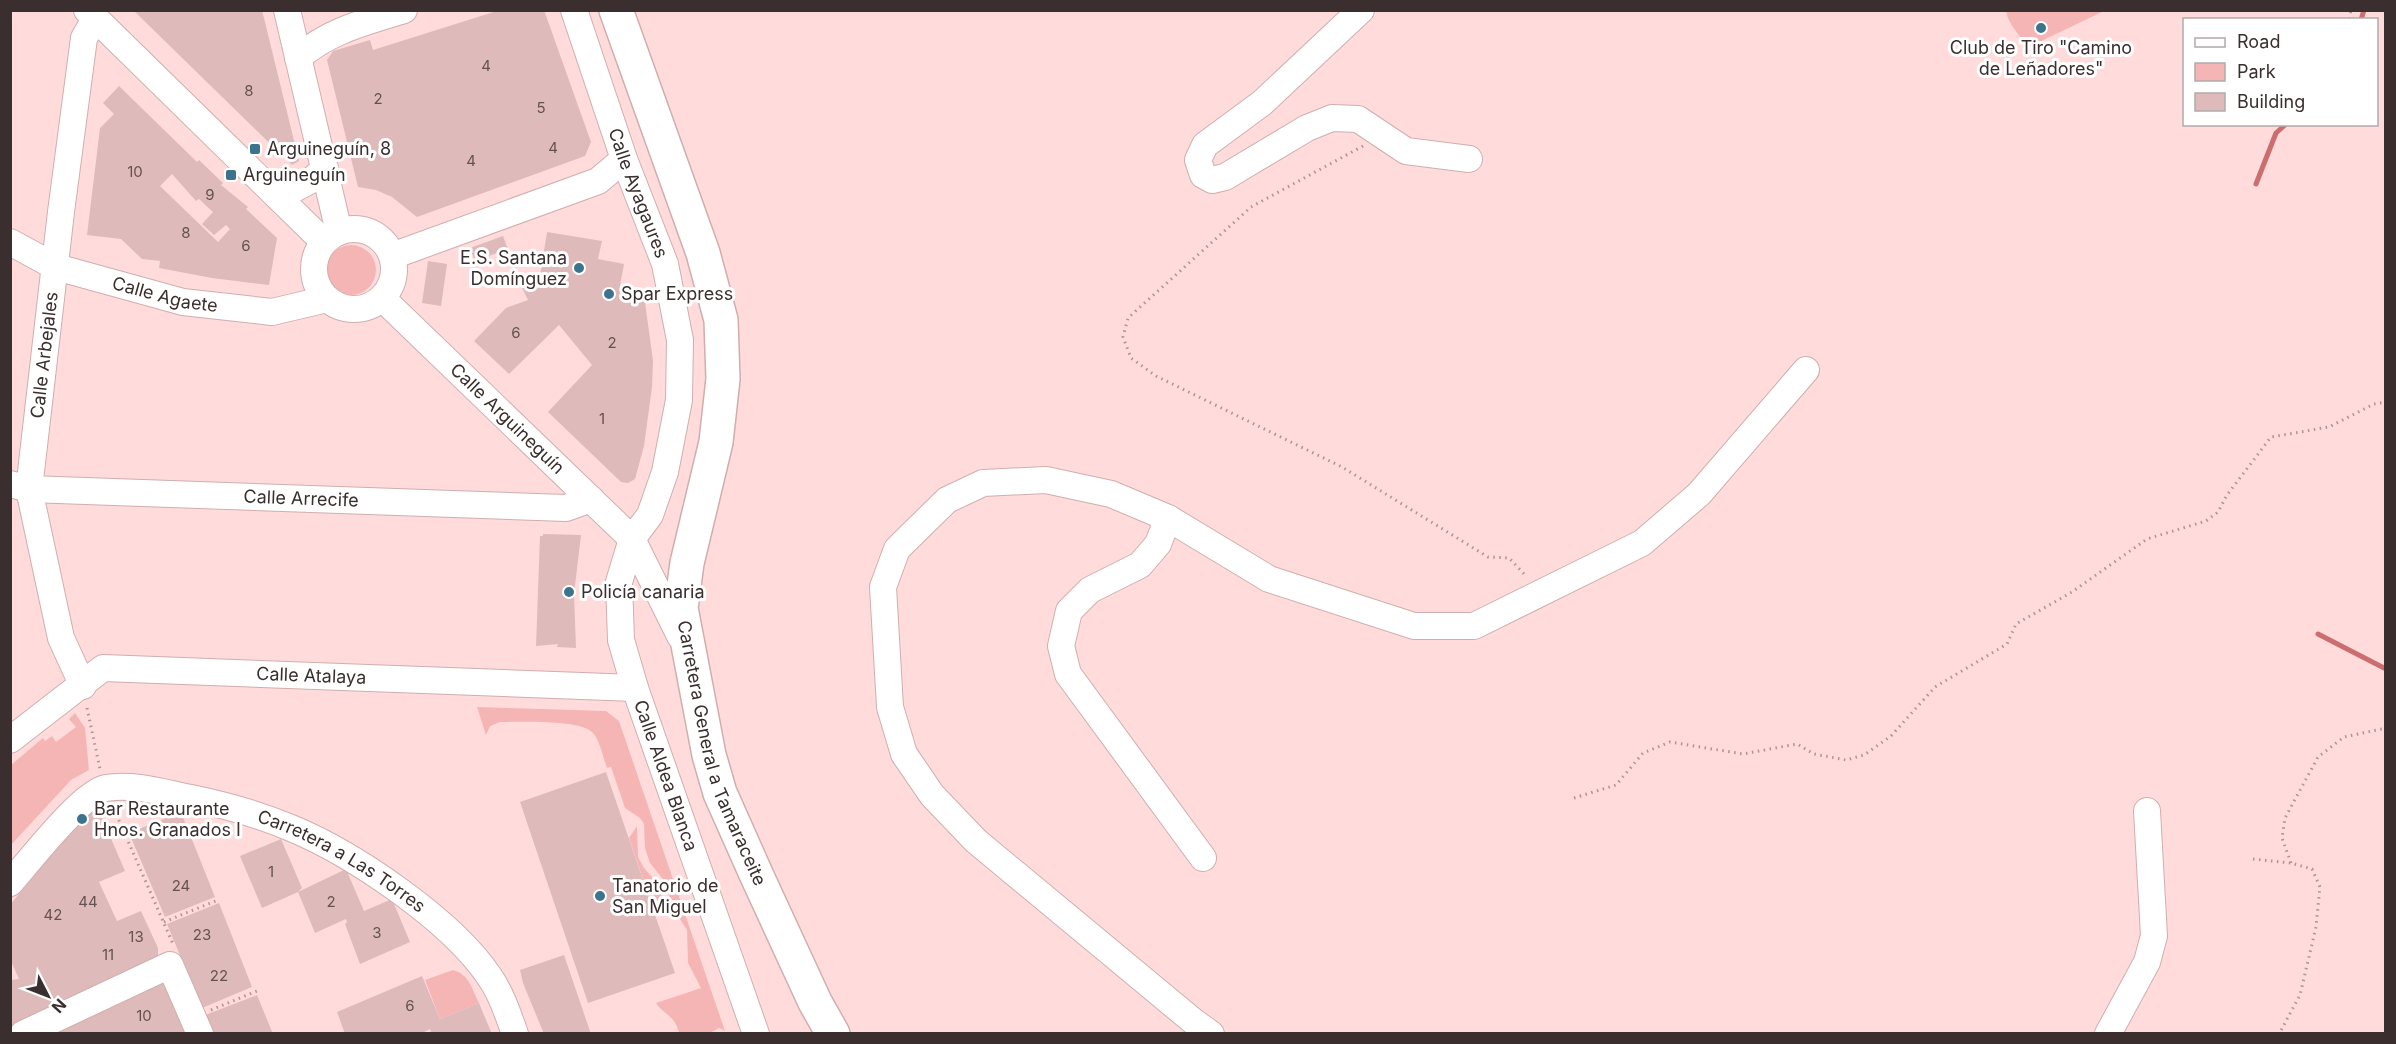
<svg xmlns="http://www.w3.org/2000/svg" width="2396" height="1044" font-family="Inter,sans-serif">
	<rect width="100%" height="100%" fill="#ffdcdb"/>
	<path fill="#f5b5b4" d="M 2006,11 L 2006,10 L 2104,11 L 2027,48 C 2021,35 2008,25 2006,11 Z
		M326 270a25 25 0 1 1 50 0a25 25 0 1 1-50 0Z
		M 477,707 L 606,711 L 619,721 L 725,1031 L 719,1028 L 710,1033 L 679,1033 C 675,1015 664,1015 656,1003 L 701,988 L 688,963 L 687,930 L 671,905 L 666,883 L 650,863 L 645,848 L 644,824 L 640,818 L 625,808 L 611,767 L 607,768 C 603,757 600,741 593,733 C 581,719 519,722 500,722 L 490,726 L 486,735 Z
		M 75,713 L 85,728 L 89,770 L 71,780 L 11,845 L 11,765 L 43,738 L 45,741 L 52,736 L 56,742 L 76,727 L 69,719 Z
		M 637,826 L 638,857 L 644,868 L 659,885 L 665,911 L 660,914 L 654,896 L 656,888 L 649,882 L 644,882 L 629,838 Z
		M 453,970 C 469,974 472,989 479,1003 L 440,1019 L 425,980 Z"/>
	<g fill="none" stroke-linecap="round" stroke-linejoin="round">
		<path stroke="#cc6e6f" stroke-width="5" d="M 2361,20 L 2364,10
			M 2256,184 L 2276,133 L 2286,124
			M 2318,634 L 2386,669"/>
	</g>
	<path fill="#debbba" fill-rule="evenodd" d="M 133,10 L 262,10 L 299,161 L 292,165 Z
		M 500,10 L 544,10 L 591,142 L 585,156 L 417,217 L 392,197 L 376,190 L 358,187 L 327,60 L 333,51 L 370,40 L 373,50 Z
		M 119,86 L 197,162 L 199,160 L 223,183 L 221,185 L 248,207 L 246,209 L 277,238 L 269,285 L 212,278 L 159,268 L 160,261 L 142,259 L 121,239 L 87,235 L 100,128 L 114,114 L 103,103 ZM 172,174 L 196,201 L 199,199 L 213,212 L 202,224 L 214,235 L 226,225 L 230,229 L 218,242 L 160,186 Z
		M 547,232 L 602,241 L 598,259 L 624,264 L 619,291 L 630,290 L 633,299 L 644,295 L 653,361 L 652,387 L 644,446 L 635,479 L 628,483 L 621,482 L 548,412 L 592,365 L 559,325 L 509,374 L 474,341 L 506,308 L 528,300 L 520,284 L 540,276 Z
		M 503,236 L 508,249 L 475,261 L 470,248 Z
		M 428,261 L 447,264 L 441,306 L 422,303 Z
		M 543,534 L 581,535 L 574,594 L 576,648 L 557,647 L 558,644 L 536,646 L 540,536 L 543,536 Z
		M 606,772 L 675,973 L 588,1003 L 520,802 Z
		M 89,812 L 100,813 L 125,871 L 99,882 L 117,921 L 141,911 L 158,948 L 158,956 L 156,960 L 10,1028 L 10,980 L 19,979 L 10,959 L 10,905 L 49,857 Z
		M 181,812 L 215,897 L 165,917 L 129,833 Z
		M 281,839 L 302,888 L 298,892 L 262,908 L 240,856 Z
		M 346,869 L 364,911 L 392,899 L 410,942 L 360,964 L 345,924 L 347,922 L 346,919 L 315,933 L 298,892 Z
		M 219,903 L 252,987 L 202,1008 L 167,924 Z
		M 564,955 L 591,1034 L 544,1034 L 523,983 L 520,970 Z
		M 422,976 L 440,1019 L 479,1003 L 492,1034 L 432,1034 L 430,1029 L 420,1034 L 345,1034 L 337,1012 Z
		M 166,980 L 195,1034 L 51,1034 Z
		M 257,995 L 273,1034 L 212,1034 L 205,1015 Z"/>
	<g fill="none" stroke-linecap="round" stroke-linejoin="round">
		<defs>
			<g id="minor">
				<path d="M 87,10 L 324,242"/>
				<path d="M 287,10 L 339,232"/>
				<path id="s1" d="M 574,10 L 624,159 L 665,264 L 680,340 L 679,400 L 665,472 L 650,515 L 632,539 L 619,582 L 621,640 L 635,688 L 756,1034"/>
				<path d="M 1361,10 L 1262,103 L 1205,145 L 1198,160 L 1203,175 L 1212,180 L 1225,177 L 1307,128 L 1332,118 L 1358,119 L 1406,151 L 1469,159"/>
				<path d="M 298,58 C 328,31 365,22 404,10"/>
				<path d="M 279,197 L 313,179 L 325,168"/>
				<circle cx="354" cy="269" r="40"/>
				<path id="s2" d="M 10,242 L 56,267 L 183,302 L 272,312 L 327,299"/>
				<path d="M 392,256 L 598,181 L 624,159"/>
				<path id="s3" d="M 382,298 L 632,539 L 680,636"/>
				<path id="s4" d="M 10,484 L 29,489 L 566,508 L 591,499"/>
				<path d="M 1168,518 L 1158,544 L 1140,565 L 1090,590 L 1069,611 L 1061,646 L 1068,674 L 1203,858"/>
				<path id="s5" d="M 83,686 L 61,638 L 29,489 L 61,212 L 84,38 L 95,19"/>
				<path id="s6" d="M 10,740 L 103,668 L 635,688"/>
				<path id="s7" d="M 10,883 C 29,862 81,793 106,788 C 133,783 165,793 191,798 C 225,805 260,815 291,828 C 354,854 451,920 489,976 C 501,993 508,1014 515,1034"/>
				<path d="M 23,1034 L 170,965 L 200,1034"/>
				<path d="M 1211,1034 L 1193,1021 L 976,841 L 932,795 L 904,754 L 890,707 L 883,587 L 897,549 L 947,500 L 983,483 L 1046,480 L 1111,494 L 1168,518 L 1269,579 L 1414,626 L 1474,626 L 1642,543 L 1699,494 L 1806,370"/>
				<path d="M 2108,1034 L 2147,962 L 2154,936 L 2147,811"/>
			</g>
			<g id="major">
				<path id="s8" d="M 616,10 L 703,253 L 721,320 L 723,379 L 716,442 L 687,563 L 681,608 L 709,755 L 720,793 L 756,874 L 815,1002 L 833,1034"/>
			</g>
		</defs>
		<use href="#minor" stroke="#d0aead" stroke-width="28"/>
		<use href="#major" stroke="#d0aead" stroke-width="36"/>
		<path stroke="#ae9493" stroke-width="3" stroke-dasharray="1.5 4.5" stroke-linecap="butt" d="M 2349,19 L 2351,10
			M 1363,146 L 1251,207 L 1128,318 L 1123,337 L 1131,358 L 1156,376 L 1342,467 L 1488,557 L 1509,558 L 1527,577
			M 87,708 L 100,769
			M 1574,798 L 1616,785 L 1643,753 L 1670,742 L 1743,754 L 1797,744 L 1814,754 L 1846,760 L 1864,755 L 1891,736 L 1935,687 L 2007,644 L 2016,624 L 2072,592 L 2147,539 L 2206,521 L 2218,512 L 2227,495 L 2271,437 L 2329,427 L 2374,404 L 2386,402
			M 114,809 L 173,944
			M 2253,859 L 2291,863 L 2312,869 L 2320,887 L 2316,927 L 2300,995 L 2279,1034
			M 2291,863 L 2282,838 L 2285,818 L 2318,757 L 2344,737 L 2386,728
			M 164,922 L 218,900
			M 211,1010 L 257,991"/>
		<use href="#minor" stroke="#fff" stroke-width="26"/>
		<use href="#major" stroke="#fff" stroke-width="33"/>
	</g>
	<g fill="#3c748e" stroke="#fff" stroke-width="2">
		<circle cx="2041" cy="28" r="6"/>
		<rect x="249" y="143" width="12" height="12" rx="3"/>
		<rect x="225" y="169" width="12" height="12" rx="3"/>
		<circle cx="579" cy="268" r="6"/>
		<circle cx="609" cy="294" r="6"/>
		<circle cx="569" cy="592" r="6"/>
		<circle cx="82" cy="819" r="6"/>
		<circle cx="600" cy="896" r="6"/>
	</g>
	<g text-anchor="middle" stroke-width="6" stroke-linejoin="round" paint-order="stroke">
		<g font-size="15" fill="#645151">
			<text x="486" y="71">4</text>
			<text x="249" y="96">8</text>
			<text x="378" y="104">2</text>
			<text x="541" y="113">5</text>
			<text x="553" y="153">4</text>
			<text x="471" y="166">4</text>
			<text x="135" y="177">10</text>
			<text x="210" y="200">9</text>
			<text x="186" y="238">8</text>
			<text x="246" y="251">6</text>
			<text x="516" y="338">6</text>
			<text x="612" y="348">2</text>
			<text x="602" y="424">1</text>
			<text x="271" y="877">1</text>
			<text x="181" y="891">24</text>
			<text x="88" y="907">44</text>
			<text x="331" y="907">2</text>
			<text x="53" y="920">42</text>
			<text x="377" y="938">3</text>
			<text x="202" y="940">23</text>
			<text x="136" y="942">13</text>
			<text x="108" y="960">11</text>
			<text x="219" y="981">22</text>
			<text x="410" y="1011">6</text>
			<text x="144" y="1021">10</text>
		</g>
		<g font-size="18" fill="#3b2e2e" stroke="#fff" text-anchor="start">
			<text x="2041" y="54" text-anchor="middle">Club de Tiro "Camino<tspan x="2041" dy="21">de Leñadores"</tspan></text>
			<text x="267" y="155">Arguineguín, 8</text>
			<text x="243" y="181">Arguineguín</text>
			<text x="567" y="264" text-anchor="end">E.S. Santana<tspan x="567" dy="21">Domínguez</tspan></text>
			<text x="621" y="300">Spar Express</text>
			<text x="581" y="598">Policía canaria</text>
			<text x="94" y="815">Bar Restaurante<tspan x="94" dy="21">Hnos. Granados I</tspan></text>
			<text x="612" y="892">Tanatorio de<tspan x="612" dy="21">San Miguel</tspan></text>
		</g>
		<g font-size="18" fill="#3b2e2e" stroke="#fff">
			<text dy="6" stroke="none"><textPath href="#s1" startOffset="194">Calle Ayagaures</textPath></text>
			<text dy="6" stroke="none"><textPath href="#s2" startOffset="165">Calle Agaete</textPath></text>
			<text dy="6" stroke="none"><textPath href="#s5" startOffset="340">Calle Arbejales</textPath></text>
			<text dy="6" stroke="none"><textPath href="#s3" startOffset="174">Calle Arguineguín</textPath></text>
			<text dy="6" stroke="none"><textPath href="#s4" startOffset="292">Calle Arrecife</textPath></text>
			<text dy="6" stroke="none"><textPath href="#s6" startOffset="326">Calle Atalaya</textPath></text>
			<text dy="6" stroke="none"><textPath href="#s8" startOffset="771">Carretera General a Tamaraceite</textPath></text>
			<text dy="6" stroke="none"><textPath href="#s1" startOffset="802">Calle Aldea Blanca</textPath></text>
			<text dy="6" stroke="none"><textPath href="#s7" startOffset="387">Carretera a Las Torres</textPath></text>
		</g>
	</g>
	<rect width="2396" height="1044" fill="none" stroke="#3b2e2e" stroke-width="24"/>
	<rect x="2183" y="18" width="195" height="108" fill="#ffffff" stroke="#b1abab" stroke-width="1.5"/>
	<rect x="2195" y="38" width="30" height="9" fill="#ffffff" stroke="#b1abab" stroke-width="1.5"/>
	<text x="2237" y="48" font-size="18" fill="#3b2e2e">Road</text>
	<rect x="2195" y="63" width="30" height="18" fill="#f5b5b4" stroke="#b1abab" stroke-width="1.5"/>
	<text x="2237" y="78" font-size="18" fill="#3b2e2e">Park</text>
	<rect x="2195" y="93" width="30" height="18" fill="#debbba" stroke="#b1abab" stroke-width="1.5"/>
	<text x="2237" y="108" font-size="18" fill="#3b2e2e">Building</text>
	<g transform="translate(48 996) rotate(132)" stroke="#ffffff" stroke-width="4.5" paint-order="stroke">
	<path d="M0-4.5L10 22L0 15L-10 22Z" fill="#3b2e2e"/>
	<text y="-9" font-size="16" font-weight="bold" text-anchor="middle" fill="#3b2e2e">N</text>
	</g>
</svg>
